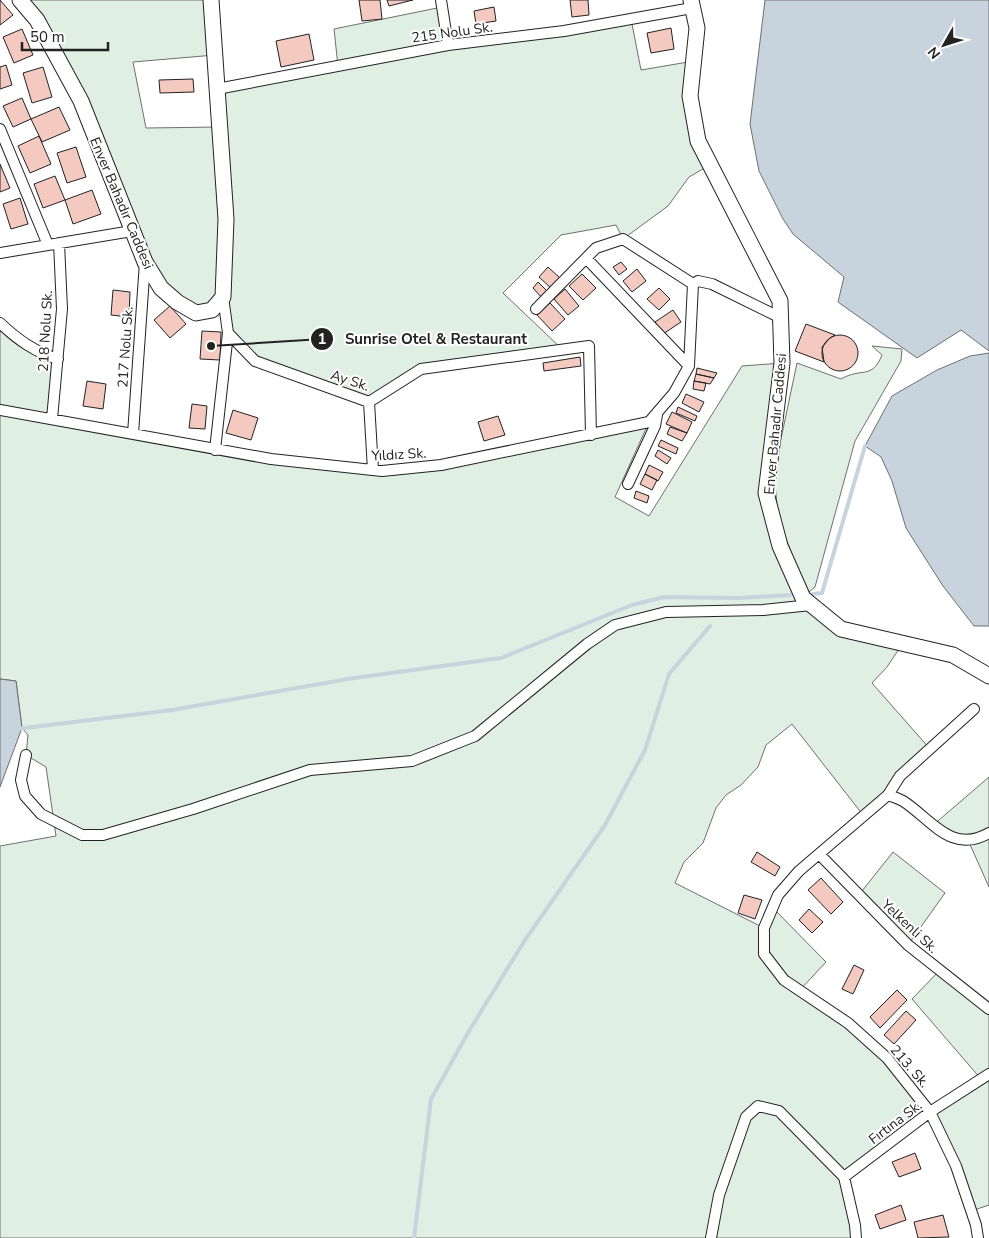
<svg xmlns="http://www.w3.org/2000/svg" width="989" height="1238" font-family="'Nunito Sans',sans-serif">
	<rect width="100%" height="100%" fill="#fff"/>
	<path fill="#e0efe3" stroke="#6f6f6f" d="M 20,0 L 211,0 L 215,55 L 133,62 L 146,128 L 219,127 L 217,89 L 338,66 L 334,29 L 442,7 L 448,45 L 631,19 L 641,70 L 694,61 L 691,96 L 710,165 L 689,177 L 668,206 L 623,239 L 616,225 L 561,235 L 503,293 L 563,350 L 421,369 L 369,402 L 255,361 L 228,333 L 223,297 L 196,313 L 161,288 L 81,101 Z
		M 0,323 L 58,359 L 52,419 L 215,450 L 382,471 L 649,422 L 615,497 L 649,516 L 742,366 L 782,363 L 766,493 L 803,598 L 841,629 L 903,643 L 887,667 L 872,683 L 930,749 L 863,815 L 792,724 L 766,745 L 758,767 L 741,785 L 726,795 L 716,808 L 703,843 L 684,862 L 675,883 L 764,928 L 773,908 L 826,962 L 799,991 L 848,1023 L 930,1112 L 981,1079 L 912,999 L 939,971 L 989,1009 L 989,1205 L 971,1211 L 930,1112 L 844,1177 L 856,1238 L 0,1238 L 0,846 L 56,836 L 46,767 L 26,755 L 28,735 L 22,728 L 16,681 L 0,679 Z
		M 872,346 L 902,349 L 901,361 L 855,441 L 815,587 L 809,592 L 797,569 L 778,516 L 774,472 L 797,363 L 841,379 C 862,367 872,380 882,355 Z
		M 989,777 L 989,887 L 968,840 L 932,826 Z
		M 893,852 L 945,893 L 908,945 L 858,896 Z"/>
	<path fill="#c7d3dd" stroke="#6f6f6f" d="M 765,0 L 989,0 L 989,351 L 961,330 L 917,358 L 838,302 L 844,277 L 793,234 L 783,219 L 759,171 L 750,124 Z
		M 989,353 L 989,626 L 974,626 L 943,586 L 906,528 L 892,481 L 881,457 L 865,446 L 892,396 L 937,370 L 970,356 Z
		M 0,679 L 16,681 L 22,728 L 0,787 Z"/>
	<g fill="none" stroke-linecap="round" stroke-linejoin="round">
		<path stroke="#c7d3dd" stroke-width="4" d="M 812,594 L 822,593 L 865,446
			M 17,729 L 172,710 L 354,678 L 501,658 L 632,605 L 664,597 L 739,598 L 790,595
			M 414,1238 L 431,1099 L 469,1031 L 525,940 L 605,825 L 645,750 L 669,674 L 710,626"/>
	</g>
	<path fill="#f3c9c0" stroke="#222" d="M 0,0 L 13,15 L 0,25 Z
		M 359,0 L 380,0 L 382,19 L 362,21 Z
		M 387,0 L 413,0 L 389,6 Z
		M 570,0 L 588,0 L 589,15 L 572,17 Z
		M 494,7 L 496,21 L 476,24 L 474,11 Z
		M 671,28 L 674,49 L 651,53 L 647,33 Z
		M 22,29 L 33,55 L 14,63 L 3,37 Z
		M 309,34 L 314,60 L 281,67 L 276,41 Z
		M 6,65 L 12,85 L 0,89 L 0,67 Z
		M 43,67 L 52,97 L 32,103 L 23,73 Z
		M 193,79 L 194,92 L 160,93 L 159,80 Z
		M 22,98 L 31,119 L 13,127 L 3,106 Z
		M 59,107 L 70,130 L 42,142 L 31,119 Z
		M 39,136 L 51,164 L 30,173 L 18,146 Z
		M 76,147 L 86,177 L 67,183 L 57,153 Z
		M 0,164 L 10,188 L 0,192 Z
		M 55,176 L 65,200 L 43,208 L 34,184 Z
		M 92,190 L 101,214 L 73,224 L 65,200 Z
		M 20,198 L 28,224 L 11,229 L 3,204 Z
		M 621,262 L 627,269 L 619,275 L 613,267 Z
		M 548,267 L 561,279 L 552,289 L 539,277 Z
		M 637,269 L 646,281 L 632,292 L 623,281 Z
		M 582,274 L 596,288 L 583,300 L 569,286 Z
		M 538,282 L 549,293 L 543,299 L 533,288 Z
		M 659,288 L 670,299 L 659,310 L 647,299 Z
		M 565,289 L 579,306 L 568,315 L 554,299 Z
		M 113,290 L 130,292 L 129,317 L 111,315 Z
		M 550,303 L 565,319 L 552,331 L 537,315 Z
		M 170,306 L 186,324 L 170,338 L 154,320 Z
		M 673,310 L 681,322 L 663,334 L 655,322 Z
		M 806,324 L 835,335 L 830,338 L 822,347 L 824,362 L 795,351 Z
		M 202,331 L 221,332 L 220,360 L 200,359 Z
		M822 353a18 18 0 1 1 36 0a18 18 0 1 1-36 0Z
		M 580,357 L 581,366 L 544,371 L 543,363 Z
		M 697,368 L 717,373 L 714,378 L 696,374 Z
		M 696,374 L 714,378 L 710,384 L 694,381 Z
		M 87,381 L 106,384 L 103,409 L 83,406 Z
		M 694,381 L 706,383 L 704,391 L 693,389 Z
		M 686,394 L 704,402 L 699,412 L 682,403 Z
		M 192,404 L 207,406 L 205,429 L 189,428 Z
		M 678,407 L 697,416 L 695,421 L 676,413 Z
		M 233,410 L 258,418 L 251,440 L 226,433 Z
		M 672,412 L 692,422 L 687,433 L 666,424 Z
		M 498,416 L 505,435 L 484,441 L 478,422 Z
		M 670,427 L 687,433 L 682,441 L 667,434 Z
		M 661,440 L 678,448 L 676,454 L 658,446 Z
		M 658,450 L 671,458 L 667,464 L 655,456 Z
		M 649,465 L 663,472 L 658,481 L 645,474 Z
		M 645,474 L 657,480 L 652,490 L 640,484 Z
		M 636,491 L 649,496 L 647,503 L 634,498 Z
		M 757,852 L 780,867 L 775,876 L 751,862 Z
		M 821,878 L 843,902 L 831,914 L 808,890 Z
		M 744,895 L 762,900 L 755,919 L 738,913 Z
		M 809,909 L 823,922 L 812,933 L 799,920 Z
		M 854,965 L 864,970 L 853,994 L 842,989 Z
		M 897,990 L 907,1000 L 880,1028 L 870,1017 Z
		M 906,1011 L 916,1020 L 894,1044 L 884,1035 Z
		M 915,1153 L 921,1169 L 899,1177 L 892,1162 Z
		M 901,1205 L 906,1220 L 880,1229 L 875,1215 Z
		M 943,1215 L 949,1237 L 918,1238 L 914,1222 Z"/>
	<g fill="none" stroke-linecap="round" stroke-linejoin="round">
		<defs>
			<path id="minor" d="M 441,0 L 448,45
				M 217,89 L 448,45 L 564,31 L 692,8
				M 0,129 L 48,245
				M 0,253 L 132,231
				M 586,258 L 689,366
				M 693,284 L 698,281 L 712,284 L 781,318
				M 536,309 L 596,248 L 623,239 L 693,284
				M 0,323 C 18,340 35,352 58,359
				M 228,333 L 255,361 L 369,402
				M 369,402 L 421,369 L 589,346 L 591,435
				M 369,402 L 373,470
				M 0,410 L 271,459 L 382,471 L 441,465 L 649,422 L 674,393 L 689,366 L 693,284
				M 52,419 L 62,309 L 59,243
				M 133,434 L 145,262
				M 215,450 L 228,333 L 223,297
				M 628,484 L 655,426 L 657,415
				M 26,755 L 21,780 L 25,796 L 41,814 L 82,835 L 103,835 L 193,809 L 310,770 L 412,761 L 475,736 L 587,644 L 615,625 L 666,612 L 763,610 L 811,605
				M 888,795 L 900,776 L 974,709
				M 819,854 L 908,945 L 989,1009
				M 844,1177 L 930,1112 L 989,1074
				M 711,1238 L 719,1195 L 746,1117 L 758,1106 L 779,1111 L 844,1177 L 855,1225 L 856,1238
				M 978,1238 L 976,1225 L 956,1166 L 930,1112 L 887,1058 L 848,1023 L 784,980 L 764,954 L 764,928 L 778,895 L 799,871 L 888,795 C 893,797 898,798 903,801 C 930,818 951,855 989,833"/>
			<path id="secondary" d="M 20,0 L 37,20 L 81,101 L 145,262 L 161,288 L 177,302 L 196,313 L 212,310 L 223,297 L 226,219 L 211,0
				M 691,0 L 697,28 L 690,96 L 698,141 L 780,301 L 782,363 L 766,493 L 780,546 L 803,598 L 841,629 L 953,655 L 989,676"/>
		</defs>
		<use href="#minor" stroke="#222" stroke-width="12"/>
		<use href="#secondary" stroke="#222" stroke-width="17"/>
		<use href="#minor" stroke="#fff" stroke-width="10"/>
		<use href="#secondary" stroke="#fff" stroke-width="15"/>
	</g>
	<g text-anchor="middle" stroke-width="4" stroke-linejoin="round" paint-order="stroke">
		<g font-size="14" fill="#222" stroke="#fff">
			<text transform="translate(452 32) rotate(-8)" y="5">215 Nolu Sk.</text>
			<text transform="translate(122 203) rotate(67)" y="5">Enver Bahadır Caddesi</text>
			<text transform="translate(45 331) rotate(-87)" y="5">218 Nolu Sk.</text>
			<text transform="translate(125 347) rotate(-86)" y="5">217 Nolu Sk.</text>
			<text transform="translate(350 380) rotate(18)" y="5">Ay Sk.</text>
			<text transform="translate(775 424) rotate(-85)" y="5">Enver Bahadır Caddesi</text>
			<text transform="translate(399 454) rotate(-3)" y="5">Yıldız Sk.</text>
			<text transform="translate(910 926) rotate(43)" y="5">Yelkenli Sk.</text>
			<text transform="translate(910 1066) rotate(49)" y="5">213. Sk.</text>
			<text transform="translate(895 1122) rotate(-37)" y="5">Fırtına Sk.</text>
		</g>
	</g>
	<path fill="none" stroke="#222" stroke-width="2" d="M211 346L322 339"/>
	<g fill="#222" stroke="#fff" stroke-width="2">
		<circle cx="211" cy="346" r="5"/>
		<circle cx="322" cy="339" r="12"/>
	</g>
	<g font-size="15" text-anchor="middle" font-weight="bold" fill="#fff">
		<text x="322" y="344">1</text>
	</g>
	<g font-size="15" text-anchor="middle" font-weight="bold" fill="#222" stroke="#fff" stroke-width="4" stroke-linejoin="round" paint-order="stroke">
		<text x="436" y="344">Sunrise Otel &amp; Restaurant</text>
	</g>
	<g transform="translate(944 45) rotate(231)" stroke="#ffffff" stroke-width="4" paint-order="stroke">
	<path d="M0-4L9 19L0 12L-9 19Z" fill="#222222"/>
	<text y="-8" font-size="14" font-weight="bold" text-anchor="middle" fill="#222222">N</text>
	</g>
	<path d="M22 42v8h86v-8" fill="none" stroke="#222222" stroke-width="2.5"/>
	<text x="30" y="42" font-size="15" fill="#222222" stroke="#ffffff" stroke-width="4" paint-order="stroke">50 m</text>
</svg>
